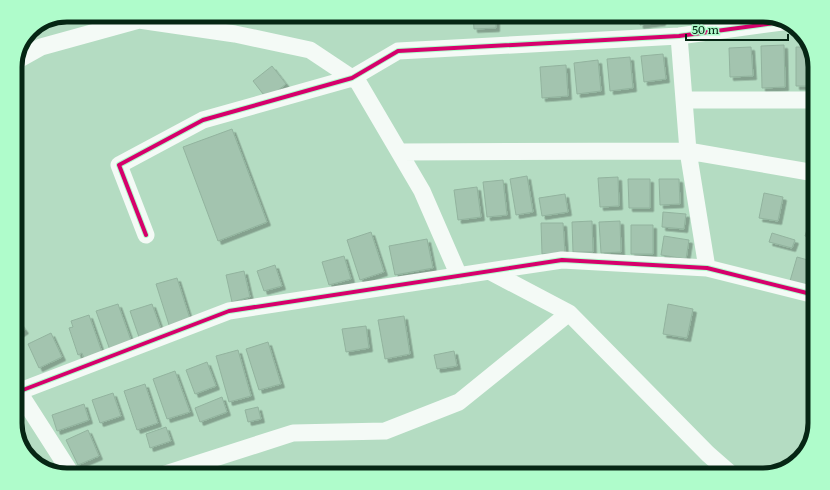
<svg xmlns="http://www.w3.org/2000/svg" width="830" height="490" font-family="Literata,serif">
	<defs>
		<filter id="shadow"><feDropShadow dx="3.5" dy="3.5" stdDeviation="0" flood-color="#0004"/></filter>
	</defs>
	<rect width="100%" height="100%" fill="#b4dcc2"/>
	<path fill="#a3c4af" stroke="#92b39e" filter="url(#shadow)" d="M 473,15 L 496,15 L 496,28 L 474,29 Z
		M 612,15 L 629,15 L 612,18 Z
		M 639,15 L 662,15 L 662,22 L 640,25 Z
		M 784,45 L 785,87 L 762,88 L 761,46 Z
		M 751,47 L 753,76 L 730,77 L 729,48 Z
		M 796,47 L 810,47 L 815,63 L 815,86 L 796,86 Z
		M 663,54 L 666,79 L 644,82 L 641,56 Z
		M 630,57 L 633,88 L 610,91 L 607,59 Z
		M 598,60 L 601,91 L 577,94 L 574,63 Z
		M 566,65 L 568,96 L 542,98 L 540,67 Z
		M 272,66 L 286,84 L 267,99 L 253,81 Z
		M 232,129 L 267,222 L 218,241 L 183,147 Z
		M 527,176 L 533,212 L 516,215 L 510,179 Z
		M 618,177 L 619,206 L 600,207 L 598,178 Z
		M 628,179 L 650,179 L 650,208 L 629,208 Z
		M 659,179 L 679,179 L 680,204 L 660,205 Z
		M 503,180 L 507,215 L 487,217 L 483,182 Z
		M 477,187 L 481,217 L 458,220 L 454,190 Z
		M 764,193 L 783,197 L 778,221 L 759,218 Z
		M 565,194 L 568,212 L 542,216 L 539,198 Z
		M 815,194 L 815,210 L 811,209 Z
		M 663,212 L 686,214 L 684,229 L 662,227 Z
		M 592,221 L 593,252 L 573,252 L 572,222 Z
		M 620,221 L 621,252 L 601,253 L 599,222 Z
		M 541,223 L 563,223 L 565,253 L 542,254 Z
		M 809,223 L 815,224 L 815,239 L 805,236 Z
		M 631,225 L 653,225 L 653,254 L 631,254 Z
		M 371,232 L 384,272 L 360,280 L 347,240 Z
		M 772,233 L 795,240 L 792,248 L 769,242 Z
		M 664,236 L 689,240 L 686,259 L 661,255 Z
		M 427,239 L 433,268 L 395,275 L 389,246 Z
		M 344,256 L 351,279 L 329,285 L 322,262 Z
		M 797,257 L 815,262 L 815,280 L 813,287 L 790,281 Z
		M 275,265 L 282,286 L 264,291 L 257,271 Z
		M 244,271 L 250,297 L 232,302 L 226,275 Z
		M 177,278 L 191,322 L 170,328 L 156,284 Z
		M 118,304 L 132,343 L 110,350 L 96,311 Z
		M 152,304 L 162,332 L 140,340 L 130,311 Z
		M 668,304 L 693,309 L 687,338 L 663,334 Z
		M 89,315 L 102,352 L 84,358 L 82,353 L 78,355 L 69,328 L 73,327 L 71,321 Z
		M 404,316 L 410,354 L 385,359 L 378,320 Z
		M 15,317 L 25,330 L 15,337 Z
		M 366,326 L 369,348 L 346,352 L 342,329 Z
		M 51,333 L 62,357 L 39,368 L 28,344 Z
		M 268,342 L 281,384 L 259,390 L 246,349 Z
		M 238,350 L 251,396 L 229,402 L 216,356 Z
		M 454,351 L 457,366 L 437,369 L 434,355 Z
		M 207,362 L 216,386 L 195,394 L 186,370 Z
		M 175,371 L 190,412 L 167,419 L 153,379 Z
		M 145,384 L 158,423 L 137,430 L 124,391 Z
		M 113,393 L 121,416 L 100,423 L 92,400 Z
		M 222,397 L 227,412 L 200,422 L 195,408 Z
		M 84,404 L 89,420 L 57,431 L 52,415 Z
		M 258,407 L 261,419 L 248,422 L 245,410 Z
		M 166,427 L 171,441 L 150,448 L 146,434 Z
		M 88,430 L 99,456 L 78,465 L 66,440 Z
		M 20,435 L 26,448 L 29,447 L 33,458 L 35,457 L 39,467 L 22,449 L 18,436 Z"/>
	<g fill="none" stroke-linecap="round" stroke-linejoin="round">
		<path stroke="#f4faf6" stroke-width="17" d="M 28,35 L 34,28
			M 679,36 L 688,151 L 707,268
			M 16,61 L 41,47 L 139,20 L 235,34 L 310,50 L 358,82 L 422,191 L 459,276
			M 684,100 L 815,100
			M 399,152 L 688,151 L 815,173
			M 146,235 L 119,165 L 203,120 L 352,78 L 398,51 L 679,36 L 782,22 L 788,22
			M 489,271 L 569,313 L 708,454 L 732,475
			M 15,386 L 72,475
			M 15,393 L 229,311 L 562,260 L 707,268 L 815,295
			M 162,475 L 293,433 L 385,431 L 459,402 L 569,313"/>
		<defs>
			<path id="cycleway" d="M 146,235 L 119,165 L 203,120 L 352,78 L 398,51 L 679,36 L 782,22 L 788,22
				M 15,393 L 229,311 L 562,260 L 707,268 L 815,295"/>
		</defs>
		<use href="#cycleway" stroke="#affccb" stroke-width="6"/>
		<use href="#cycleway" stroke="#d6006c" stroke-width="4"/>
	</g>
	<path d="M0 0H830V490H0ZM67 22H763A45 45 0 0 1 808 67V423A45 45 0 0 1 763 468H67A45 45 0 0 1 22 423V67A45 45 0 0 1 67 22Z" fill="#affccb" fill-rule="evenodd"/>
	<path fill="none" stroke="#062614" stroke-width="5" d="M67 22H763A45 45 0 0 1 808 67V423A45 45 0 0 1 763 468H67A45 45 0 0 1 22 423V67A45 45 0 0 1 67 22Z"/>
	<path d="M686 34v6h102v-6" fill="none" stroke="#062614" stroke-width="2"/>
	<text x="692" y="34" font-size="12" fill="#062614" stroke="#affccb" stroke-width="3" paint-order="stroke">50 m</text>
</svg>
